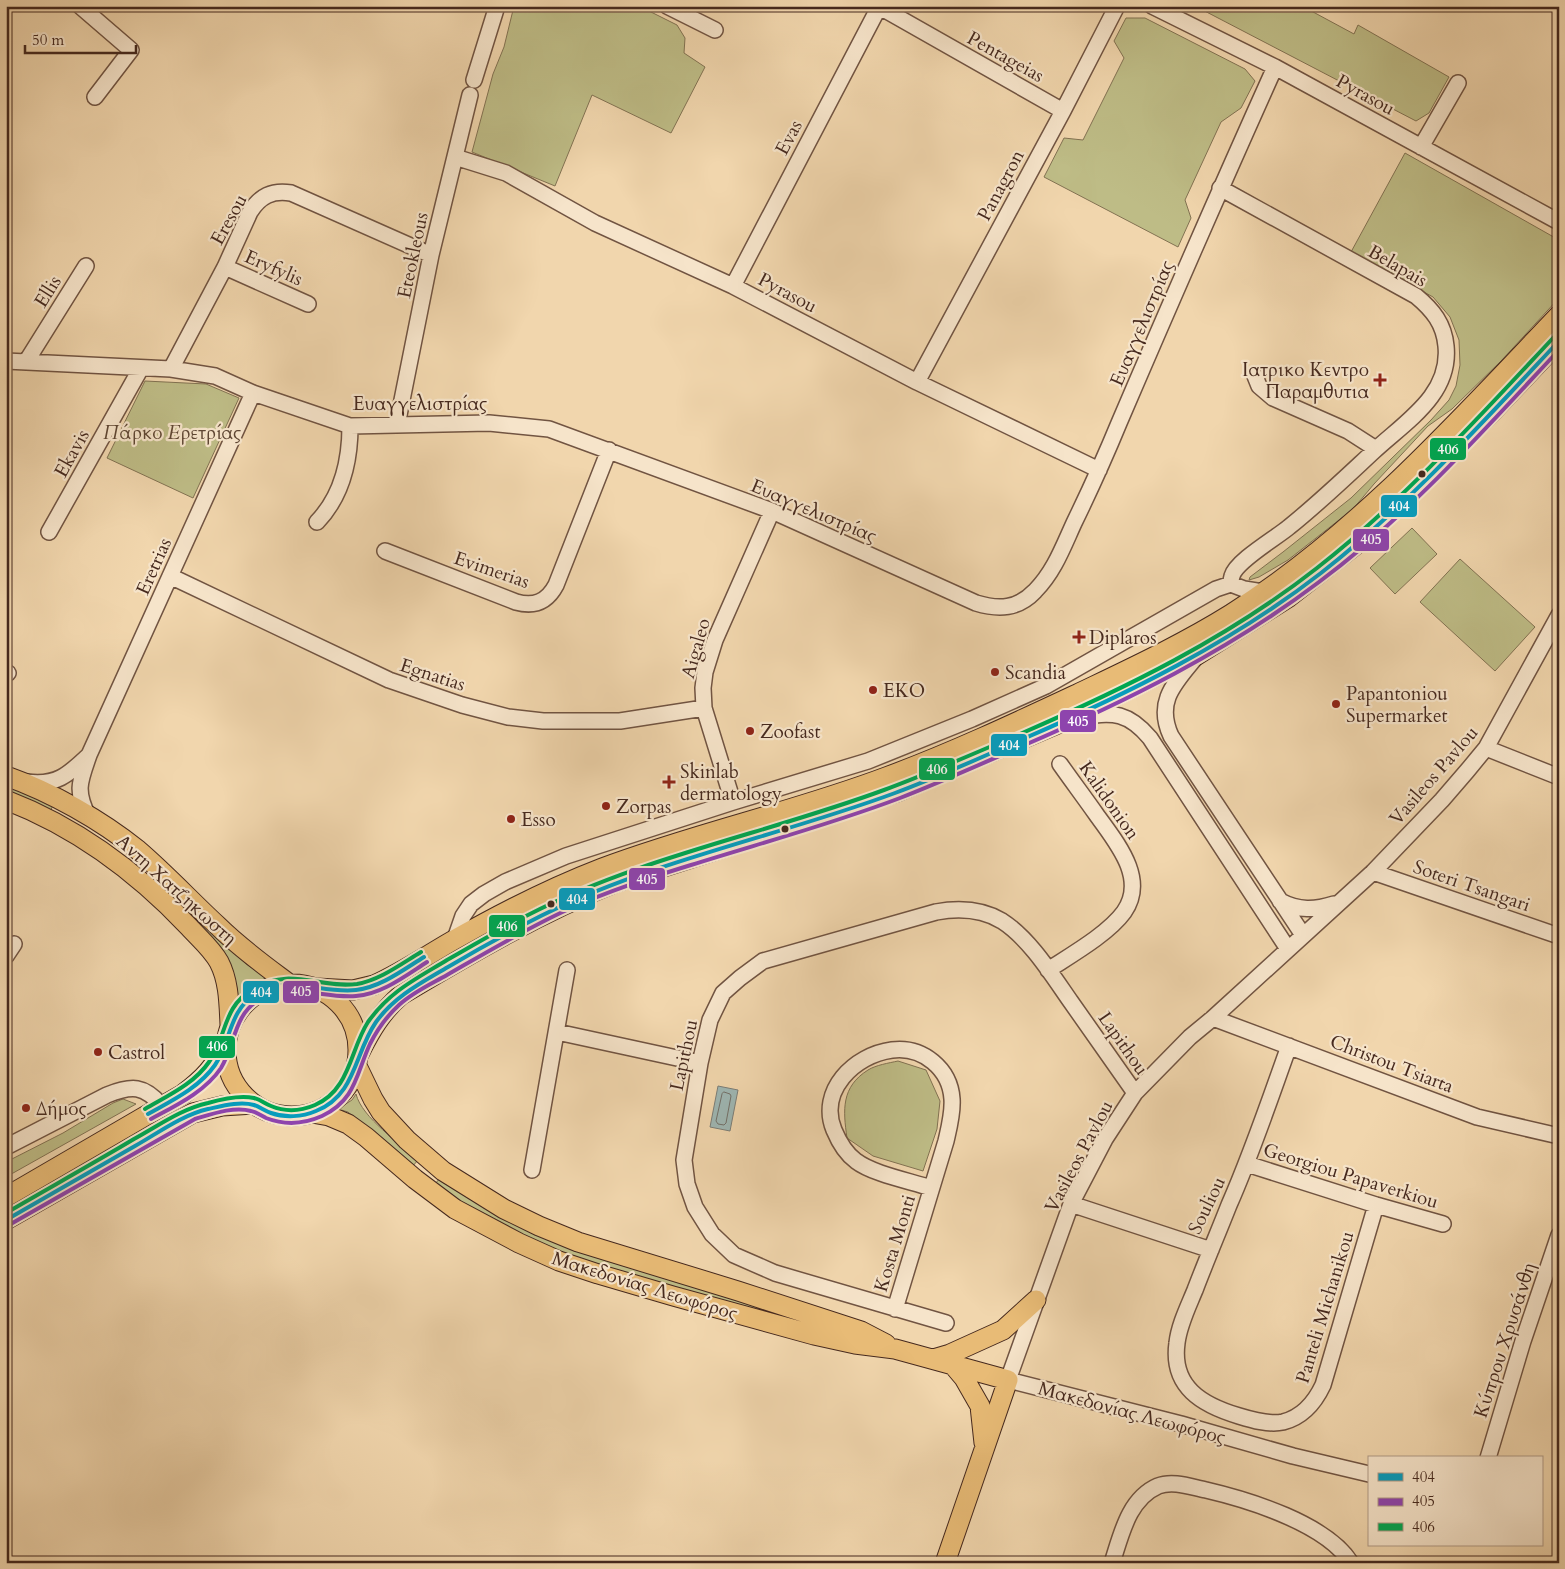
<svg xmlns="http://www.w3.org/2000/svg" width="1565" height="1569" font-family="Cardo,serif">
	<rect width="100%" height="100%" fill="#f1d6ad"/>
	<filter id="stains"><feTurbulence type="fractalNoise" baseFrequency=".004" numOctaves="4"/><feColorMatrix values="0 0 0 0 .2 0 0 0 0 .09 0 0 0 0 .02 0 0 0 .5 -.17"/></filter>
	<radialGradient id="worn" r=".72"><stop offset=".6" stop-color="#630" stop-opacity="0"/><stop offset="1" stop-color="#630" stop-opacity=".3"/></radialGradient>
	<path fill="#bebc86" stroke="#827252" d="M 514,6 L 639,6 L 677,25 L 685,38 L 684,53 L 705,67 L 671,133 L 592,95 L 555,186 L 472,152 L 493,74 L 504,47 Z
		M 1195,6 L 1302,6 L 1354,34 L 1358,25 L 1449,77 L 1429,113 L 1416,121 Z
		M 1126,18 L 1145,18 L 1245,69 L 1255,81 L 1241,108 L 1221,122 L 1185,200 L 1191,218 L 1178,247 L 1044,177 L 1064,138 L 1083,140 L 1124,58 L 1114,41 Z
		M 1405,153 L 1559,240 L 1559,298 L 1501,361 L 1452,409 L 1428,426 L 1374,484 L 1353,509 L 1288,560 L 1259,577 L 1249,580 L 1250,577 L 1283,552 L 1351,498 L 1431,420 L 1449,400 L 1456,386 L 1460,365 L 1459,340 L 1450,317 L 1433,297 L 1351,252 Z
		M 145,381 L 206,384 L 239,398 L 193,498 L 107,458 Z
		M 1412,528 L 1437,554 L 1395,594 L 1370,568 Z
		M 1460,559 L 1535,627 L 1495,671 L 1420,602 Z
		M 6,784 L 54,804 L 49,813 L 6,793 Z
		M 162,883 L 246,964 L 270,980 C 254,984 246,987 235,1000 L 157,889 Z
		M 898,1061 L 926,1070 L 940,1101 L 937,1129 L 923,1171 L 873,1156 L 847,1138 C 843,1110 841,1087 868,1070 C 876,1065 889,1063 898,1061 Z
		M 356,1094 C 362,1118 400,1143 418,1160 L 412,1167 L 348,1112 L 338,1109 L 352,1100 Z
		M 123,1099 L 136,1104 L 6,1177 L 6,1162 L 63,1133 L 113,1103 Z
		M 441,1177 L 501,1215 L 856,1335 L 736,1305 L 572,1259 L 496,1224 L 434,1185 Z"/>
	<path fill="#9eb7b4" stroke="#7b7e78" d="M 718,1086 L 738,1090 L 730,1131 L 710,1127 Z"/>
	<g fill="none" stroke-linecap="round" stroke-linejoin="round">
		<path stroke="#727069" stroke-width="1" d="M 724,1092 L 730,1094 L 731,1096 L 726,1123 L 724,1125 L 718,1124 L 716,1121 L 722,1094 Z"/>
		<defs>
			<path id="minor" d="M 80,6 L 131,50 L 95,97
				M 667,6 L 715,30
				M 878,6 L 1063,111
				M 1152,6 L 1275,67 L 1559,222
				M 474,80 L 497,6
				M 1421,147 L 1458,83
				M 455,157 L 506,173 L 595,223 L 733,286 L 917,382 L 1099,470
				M 1220,188 L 1416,296 C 1433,310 1444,324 1446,346 C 1451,395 1405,422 1374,451 C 1346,477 1319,503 1289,527 C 1276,538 1236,561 1232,576 C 1231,579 1231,581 1231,584
				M 225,267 L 308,304
				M 733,286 L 879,7
				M 6,361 L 171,369 L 215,376 L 253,393 L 350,426 L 489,423 L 549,429 L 772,511 L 976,603 C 999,610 1018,609 1035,591 C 1054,572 1063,547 1074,523 C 1090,490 1105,457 1119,423 C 1170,304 1222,185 1275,67
				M 26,362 L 86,266
				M 171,369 L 225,267 L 250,212 C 260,196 272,190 291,193 L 431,255
				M 1255,376 L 1259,386 L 1273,398 L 1348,431 L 1376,449
				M 917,382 L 1063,111 L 1117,6
				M 397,425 L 431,255 L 470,95
				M 317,522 C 342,496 350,462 350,426
				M 49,532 L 141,368
				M 385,551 L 516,602 C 534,607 547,602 556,585 L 609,450
				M 170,576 L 389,680 L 462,705 L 508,717 L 543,721 L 620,721 L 704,708
				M 1196,657 C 1175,683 1155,701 1171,736 L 1303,935
				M 6,672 L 8,673
				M 1082,717 C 1113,711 1129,713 1150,738 L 1288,949
				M 1486,748 L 1559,777
				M 27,782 C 56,786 68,775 88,756
				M 733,802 L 704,708 L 703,688 L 705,672 L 715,640 L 772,511
				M 88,816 C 75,790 80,781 89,755 L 253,393
				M 1373,872 L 1559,936
				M 1280,901 C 1299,911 1315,910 1334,904
				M 455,939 L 463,916 L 471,904 L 484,894 L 505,882 L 566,856 L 733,802 L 868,761 L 972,719 L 1046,686 L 1216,589 L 1231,584 L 1244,589 L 1263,592
				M 6,956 L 14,944
				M 1048,970 C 1071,955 1108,934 1124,912 C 1148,878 1115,841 1096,814 C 1084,797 1072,781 1060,764
				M 1213,1018 L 1477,1117 L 1559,1136
				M 557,1032 L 700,1063
				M 1289,1046 C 1270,1099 1252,1153 1229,1205 C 1218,1233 1206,1261 1195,1290 C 1188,1307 1179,1325 1177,1343 C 1171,1387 1202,1405 1239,1416 C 1252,1420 1269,1425 1283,1422 C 1303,1417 1315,1402 1323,1385 L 1376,1205
				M 6,1147 L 107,1095 C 132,1085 144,1085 162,1106
				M 1247,1164 L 1376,1205 L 1443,1224
				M 532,1170 L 567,970
				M 1071,1204 L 1211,1250
				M 895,1309 L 946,1141 C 949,1128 953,1113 952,1099 C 950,1069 923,1046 892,1050 C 854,1055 818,1091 834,1130 C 839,1142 845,1153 856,1161 C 873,1174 910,1181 931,1188
				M 946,1323 L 775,1273 L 734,1255 L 712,1234 L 695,1207 L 687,1184 L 684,1160 L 700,1063 L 710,1020 L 723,993 L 740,978 L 763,961 L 936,912 C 958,908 982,909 1002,921 C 1030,939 1052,975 1071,1002 C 1092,1032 1114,1063 1135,1093
				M 1488,1458 L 1523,1341 L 1559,1235
				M 1369,1474 L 1293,1456 L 1181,1424 L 1008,1380 L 1071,1204 L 1105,1139 L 1135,1093 L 1190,1037 L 1213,1018 L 1373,872 L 1442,800 L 1467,771 L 1486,748 L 1559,615
				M 1112,1563 C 1121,1536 1128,1499 1158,1486 C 1173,1480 1191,1487 1206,1490 C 1249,1500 1327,1524 1351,1563"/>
			<path id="major" d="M 6,776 C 51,792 101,820 138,850 C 166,874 191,901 218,926 C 239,947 264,965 288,983
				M 6,800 C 76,827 138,873 189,927 C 199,938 212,949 219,962 C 229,981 229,1004 230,1025
				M226 1050a66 66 0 1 1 132 0a66 66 0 1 1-132 0Z
				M 317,988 L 353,990 L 374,985 C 401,973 426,956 452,941 C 501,913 550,888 602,868 C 695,833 793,812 886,777 C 951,753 1015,723 1077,694 C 1129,669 1183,644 1231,614 C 1357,534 1457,422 1559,315
				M 359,1054 C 370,1032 382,1011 401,995 C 471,953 541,912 617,882 L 897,792 L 1069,719 L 1197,655 L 1289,597 L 1358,543 L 1417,487 L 1492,412 L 1559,341
				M 357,1066 L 373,1099 L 381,1112 L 407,1140 L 443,1171 L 504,1209 L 539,1226 L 578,1242 L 738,1291 L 861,1331 L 886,1344
				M 312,1113 L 329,1116 L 348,1124 L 366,1137 L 415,1179 L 455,1209 L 519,1243 L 559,1261 L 598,1274 L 673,1296 L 814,1335 L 855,1344 L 895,1349 L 1008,1380 L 945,1563
				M 6,1197 L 183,1094 C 202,1080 216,1066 225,1044
				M 6,1220 L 193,1113 L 222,1106 L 254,1104
				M 933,1359 L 950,1354 L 1003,1330 L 1036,1300
				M 953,1365 L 964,1378 L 980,1406 L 984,1443"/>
		</defs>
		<use href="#minor" stroke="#715442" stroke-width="18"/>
		<use href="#major" stroke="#46291e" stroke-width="21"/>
		<use href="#minor" stroke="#f6e4ca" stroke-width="15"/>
		<use href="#major" stroke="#e8bb76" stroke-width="19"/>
		<defs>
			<path id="bus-1" d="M 148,1114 C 171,1101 199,1088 215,1065 C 231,1041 229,1010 256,994 C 290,974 321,994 356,990 C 381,987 403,970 424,957
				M 6,1220 C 49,1195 92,1171 135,1146 C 158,1133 182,1115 208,1109 C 222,1106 240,1101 254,1105 C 260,1107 265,1111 271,1113 C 285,1118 302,1117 316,1111 C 356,1095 354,1054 376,1022 C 395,996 421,983 448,967 C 475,951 502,936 529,922 C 644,862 774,838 895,793 C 938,777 980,758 1023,739 C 1127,694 1231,643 1321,573 C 1408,505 1483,422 1559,341"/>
			<path id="bus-2" d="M 151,1119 C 175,1106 205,1092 221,1068 C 235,1045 234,1014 259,1000 C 290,981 323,999 356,996 C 382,994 405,976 427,962
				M 9,1225 L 195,1119 C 212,1114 234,1106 251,1111 C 254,1111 264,1117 266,1118 C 284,1125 304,1124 322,1116 C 356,1100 356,1074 370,1044 C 377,1030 387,1016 399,1005 C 413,992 431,984 447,975 C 487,952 527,928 569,909 C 608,891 649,878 691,865 C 761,843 832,824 900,798 C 941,782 981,764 1020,747 C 1125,702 1228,651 1319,582 C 1408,516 1483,431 1559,350"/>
			<path id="bus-3" d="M 145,1109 C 167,1096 194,1084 209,1062 C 227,1037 222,1007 253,989 C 291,966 319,989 357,984 C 380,980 401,964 421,952
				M 6,1213 C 49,1188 92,1164 134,1139 C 158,1126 181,1109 208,1103 C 222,1099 239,1095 254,1098 C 261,1100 264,1103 271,1106 C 285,1112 301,1111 315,1105 C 350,1090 350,1050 368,1022 C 390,991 416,979 447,960 C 474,945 500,929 528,915 C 640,857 765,834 884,790 C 930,773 975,753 1020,734 C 1124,689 1228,638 1317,568 C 1404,500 1479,417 1554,337"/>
		</defs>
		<use href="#bus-1" stroke="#f6e4ca" stroke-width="8"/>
		<use href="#bus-2" stroke="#f6e4ca" stroke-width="8"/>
		<use href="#bus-3" stroke="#f6e4ca" stroke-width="8"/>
		<use href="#bus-1" stroke="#079cbc" stroke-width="4"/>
		<use href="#bus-2" stroke="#8e44ad" stroke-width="4"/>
		<use href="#bus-3" stroke="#00a651" stroke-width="4"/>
	</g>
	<g fill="#8f2418" stroke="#f6e4ca" stroke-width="2">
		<path d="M1377.5 372.5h5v5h5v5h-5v5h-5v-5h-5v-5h5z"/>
		<path d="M1076.5 629.5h5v5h5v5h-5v5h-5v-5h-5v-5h5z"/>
		<circle cx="995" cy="672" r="5"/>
		<circle cx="873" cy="690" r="5"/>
		<circle cx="1336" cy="704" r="5"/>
		<circle cx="750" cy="731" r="5"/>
		<path d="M666.5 774.5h5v5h5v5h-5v5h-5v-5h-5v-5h5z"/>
		<circle cx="606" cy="806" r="5"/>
		<circle cx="511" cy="819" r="5"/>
		<circle cx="98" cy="1052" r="5"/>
		<circle cx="26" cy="1108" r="5"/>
	</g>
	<g fill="#46291e" stroke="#f6e4ca" stroke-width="2">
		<circle cx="1422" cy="474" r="4.5"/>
		<circle cx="785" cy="829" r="4.5"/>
		<circle cx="551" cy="904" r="4.5"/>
	</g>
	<g text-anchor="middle" stroke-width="4.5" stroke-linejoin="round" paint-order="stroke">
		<g font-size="19" fill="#46291e" stroke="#f6e4ca">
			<text transform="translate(1006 56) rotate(29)" y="7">Pentageias</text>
			<text transform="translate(1366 94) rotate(29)" y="7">Pyrasou</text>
			<text transform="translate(788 137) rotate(-62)" y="7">Evas</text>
			<text transform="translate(1000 185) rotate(-62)" y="7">Panagron</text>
			<text transform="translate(228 219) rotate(-61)" y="7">Eresou</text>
			<text transform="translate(412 255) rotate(-78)" y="7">Eteokleous</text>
			<text transform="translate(1398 265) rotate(30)" y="7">Belapais</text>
			<text transform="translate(274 267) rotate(24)" y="7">Eryfylis</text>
			<text transform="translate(47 291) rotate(-58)" y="7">Ellis</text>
			<text transform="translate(788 292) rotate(28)" y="7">Pyrasou</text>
			<text transform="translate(1141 323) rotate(-67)" y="7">Ευαγγελιστρίας</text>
			<text x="420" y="410">Ευαγγελιστρίας</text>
			<text transform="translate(71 453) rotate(-61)" y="7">Ekavis</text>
			<text transform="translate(814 510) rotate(23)" y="7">Ευαγγελιστρίας</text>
			<text transform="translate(153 566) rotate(-66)" y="7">Eretrias</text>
			<text transform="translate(492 569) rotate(19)" y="7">Evimerias</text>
			<text transform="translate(695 648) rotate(-74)" y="7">Aigaleo</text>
			<text transform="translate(433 674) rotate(18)" y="7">Egnatias</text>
			<text transform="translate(1433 775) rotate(-49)" y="7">Vasileos Pavlou</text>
			<text transform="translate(1110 800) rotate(55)" y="7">Kalidonion</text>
			<text transform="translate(1472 885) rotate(19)" y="7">Soteri Tsangari</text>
			<text transform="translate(177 889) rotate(42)" y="7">Αντη Χατζηκωστη</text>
			<text transform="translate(1124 1043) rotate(55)" y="7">Lapithou</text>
			<text transform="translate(683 1055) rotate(-78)" y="7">Lapithou</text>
			<text transform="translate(1392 1063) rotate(21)" y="7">Christou Tsiarta</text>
			<text transform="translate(1078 1156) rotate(-62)" y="7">Vasileos Pavlou</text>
			<text transform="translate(1351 1175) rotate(17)" y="7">Georgiou Papaverkiou</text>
			<text transform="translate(1206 1205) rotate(-64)" y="7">Souliou</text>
			<text transform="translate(894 1243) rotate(-73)" y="7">Kosta Monti</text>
			<text transform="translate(645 1285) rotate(17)" y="7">Μακεδονίας Λεωφόρος</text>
			<text transform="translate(1324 1307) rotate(-73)" y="7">Panteli Michanikou</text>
			<text transform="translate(1504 1340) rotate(-72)" y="7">Κύπρου Χρυσάνθη</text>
			<text transform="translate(1132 1412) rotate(15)" y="7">Μακεδονίας Λεωφόρος</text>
		</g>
		<g font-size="19" fill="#46291e" stroke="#f6e4ca" text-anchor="start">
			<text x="1369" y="376" text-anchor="end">Ιατρικο Κεντρο<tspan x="1369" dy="22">Παραμθυτια</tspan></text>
			<text x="1089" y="644">Diplaros</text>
			<text x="1005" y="679">Scandia</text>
			<text x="883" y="697">EKO</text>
			<text x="1346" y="700">Papantoniou<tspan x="1346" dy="22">Supermarket</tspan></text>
			<text x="760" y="738">Zoofast</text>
			<text x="680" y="778">Skinlab<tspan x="680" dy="22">dermatology</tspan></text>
			<text x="616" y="813">Zorpas</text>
			<text x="521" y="826">Esso</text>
			<text x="108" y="1059">Castrol</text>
			<text x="36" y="1115">Δήμος</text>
		</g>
		<g font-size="19" font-style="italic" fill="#5e4633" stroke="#f6e4ca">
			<text x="172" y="439">Πάρκο Ερετρίας</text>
		</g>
	</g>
	<g stroke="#f6e4ca" stroke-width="2">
		<rect x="1429" y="437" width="38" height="24" rx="5" fill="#00a651"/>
		<rect x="1380" y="494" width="38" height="24" rx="5" fill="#079cbc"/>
		<rect x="1352" y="528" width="38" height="24" rx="5" fill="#8e44ad"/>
		<rect x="1059" y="709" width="38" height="24" rx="5" fill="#8e44ad"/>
		<rect x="990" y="733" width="38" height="24" rx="5" fill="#079cbc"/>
		<rect x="918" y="757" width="38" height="24" rx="5" fill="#00a651"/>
		<rect x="628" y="867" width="38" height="24" rx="5" fill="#8e44ad"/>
		<rect x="558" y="887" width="38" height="24" rx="5" fill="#079cbc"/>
		<rect x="488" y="914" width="38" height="24" rx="5" fill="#00a651"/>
		<rect x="282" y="980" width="38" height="24" rx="5" fill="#8e44ad"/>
		<rect x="242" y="980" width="38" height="24" rx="5" fill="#079cbc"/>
		<rect x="198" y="1035" width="38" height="24" rx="5" fill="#00a651"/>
	</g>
	<g font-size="14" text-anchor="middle" font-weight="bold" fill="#fff">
		<text x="1448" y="454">406</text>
		<text x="1399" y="511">404</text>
		<text x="1371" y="544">405</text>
		<text x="1078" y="726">405</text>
		<text x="1009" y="750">404</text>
		<text x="937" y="774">406</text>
		<text x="647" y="884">405</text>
		<text x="577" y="904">404</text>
		<text x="507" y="931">406</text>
		<text x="301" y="996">405</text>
		<text x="261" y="997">404</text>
		<text x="217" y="1051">406</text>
	</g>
	<rect width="1565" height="1569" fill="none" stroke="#f1d6ad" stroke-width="25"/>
	<rect x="8" y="8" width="1550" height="1554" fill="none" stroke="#46291e" stroke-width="2.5"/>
	<rect x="12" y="12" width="1540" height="1544" fill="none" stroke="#46291e"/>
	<rect x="1368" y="1456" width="175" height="90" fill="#f6e4ca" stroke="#b09985"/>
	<rect x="1378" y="1473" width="25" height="8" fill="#079cbc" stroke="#b09985"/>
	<text x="1412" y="1482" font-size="15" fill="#46291e">404</text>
	<rect x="1378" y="1498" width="25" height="8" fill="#8e44ad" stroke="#b09985"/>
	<text x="1412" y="1506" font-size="15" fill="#46291e">405</text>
	<rect x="1378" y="1523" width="25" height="8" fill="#00a651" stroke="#b09985"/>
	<text x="1412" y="1532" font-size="15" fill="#46291e">406</text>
	<path d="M25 45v8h111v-8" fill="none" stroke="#46291e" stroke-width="2.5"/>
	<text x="32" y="45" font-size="15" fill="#46291e" stroke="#f6e4ca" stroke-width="4" paint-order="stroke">50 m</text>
	<rect width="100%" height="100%" filter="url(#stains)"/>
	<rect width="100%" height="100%" fill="url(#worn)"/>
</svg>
